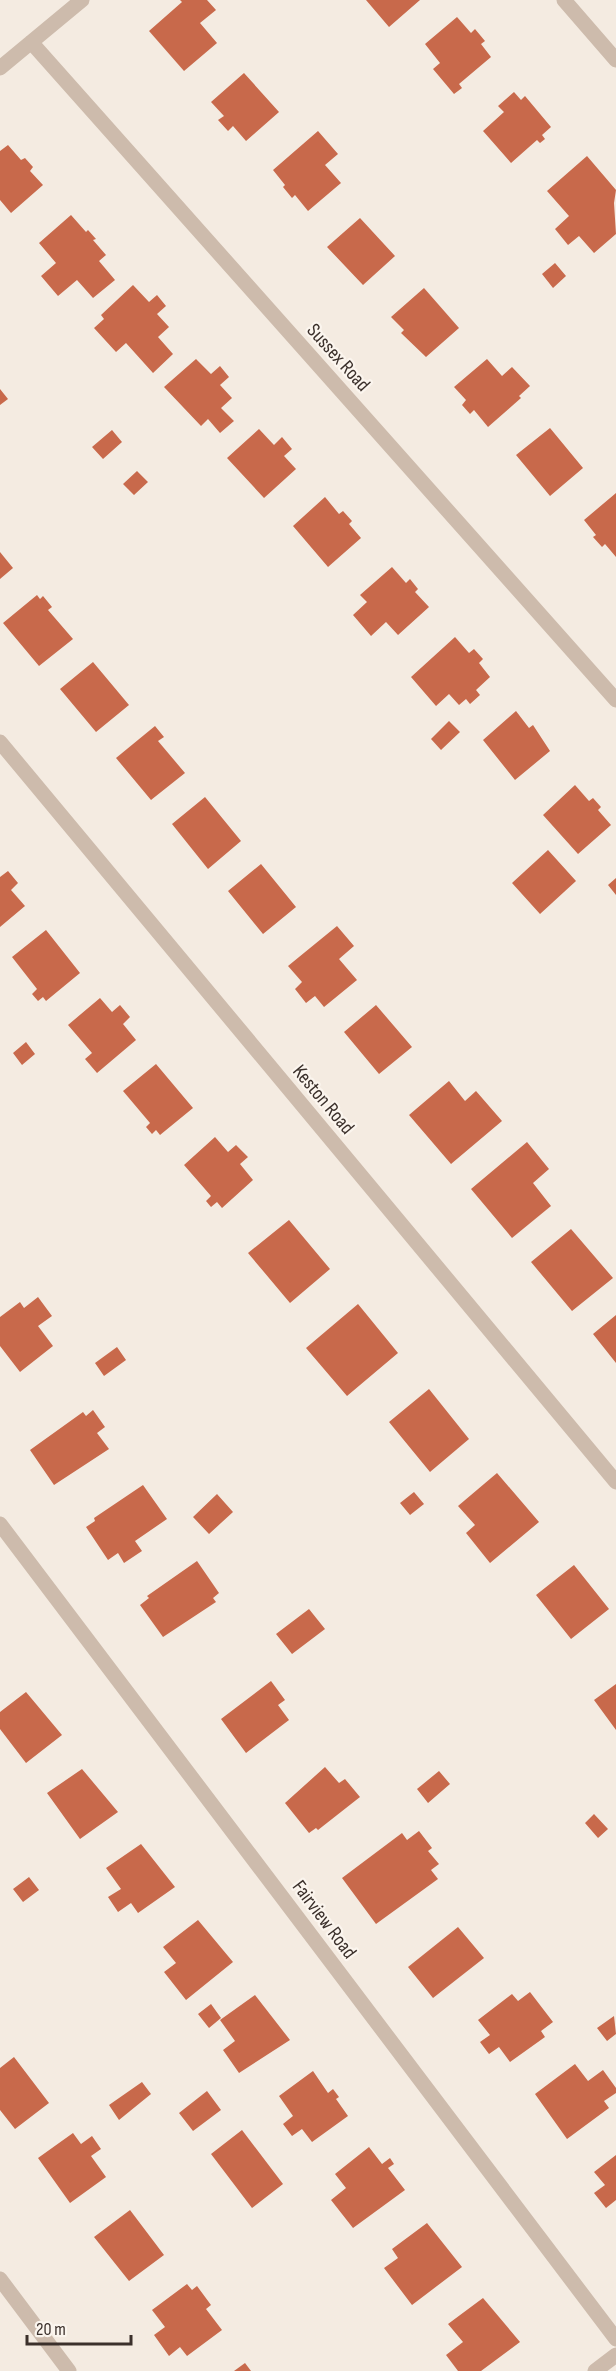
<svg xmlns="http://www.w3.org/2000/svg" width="616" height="2371" font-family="'Sofia Sans Condensed',sans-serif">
	<rect width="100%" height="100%" fill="#f4ebe1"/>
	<path fill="#c8694b" d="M 180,0 L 207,0 L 216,10 L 200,23 L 217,43 L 184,71 L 149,31 L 182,2 Z
		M 366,0 L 420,0 L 389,27 Z
		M 457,17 L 471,33 L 475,29 L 485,41 L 481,44 L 491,57 L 459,84 L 462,88 L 454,94 L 433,69 L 440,63 L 425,44 Z
		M 244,73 L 279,112 L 246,141 L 233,126 L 228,131 L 218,120 L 224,116 L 211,102 Z
		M 514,92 L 521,100 L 525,96 L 551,127 L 542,135 L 545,139 L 540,143 L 537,140 L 511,163 L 483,131 L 504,112 L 498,106 Z
		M 318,131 L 338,154 L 325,165 L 341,183 L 308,211 L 295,195 L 292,198 L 283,187 L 285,185 L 273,170 Z
		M 8,145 L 21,160 L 25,158 L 33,167 L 30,171 L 43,185 L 11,213 L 0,200 L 0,151 Z
		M 587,156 L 616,190 L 614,203 L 616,234 L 594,253 L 579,236 L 568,245 L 555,229 L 569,216 L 547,191 Z
		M 71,215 L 86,232 L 88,230 L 96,239 L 93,240 L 106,255 L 99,261 L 115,280 L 93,298 L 77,280 L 58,296 L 41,276 L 56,263 L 39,243 Z
		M 360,218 L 395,256 L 363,285 L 327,247 Z
		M 555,263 L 566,276 L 553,288 L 542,274 Z
		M 133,285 L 149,302 L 157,295 L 166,306 L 157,314 L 169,327 L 158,337 L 173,354 L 153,373 L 126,343 L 116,352 L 94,328 L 104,319 L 101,315 Z
		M 424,288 L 459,328 L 426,357 L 401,333 L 404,330 L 391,317 Z
		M 196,359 L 211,374 L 220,366 L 229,377 L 220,385 L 232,398 L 221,408 L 234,421 L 220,433 L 208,419 L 201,426 L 164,387 Z
		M 487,359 L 502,376 L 512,367 L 530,386 L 519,396 L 521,398 L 488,427 L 474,410 L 470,414 L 462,405 L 466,400 L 454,387 Z
		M 0,389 L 8,399 L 0,405 Z
		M 550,428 L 583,468 L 550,496 L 516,455 Z
		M 259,429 L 274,445 L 282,437 L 292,449 L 284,456 L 296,469 L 264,498 L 227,458 Z
		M 112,430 L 122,442 L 103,459 L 92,447 Z
		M 137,471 L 148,482 L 134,495 L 123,484 Z
		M 616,493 L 616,557 L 605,544 L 602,547 L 593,537 L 596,535 L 584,520 Z
		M 325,497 L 339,514 L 343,511 L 352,521 L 349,524 L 361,538 L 328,567 L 293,526 Z
		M 0,552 L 13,568 L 0,579 Z
		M 392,567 L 406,583 L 410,579 L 418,589 L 415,592 L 429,607 L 398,635 L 386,622 L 371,636 L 353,615 L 367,602 L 360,595 Z
		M 37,595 L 40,599 L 43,596 L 52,607 L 48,610 L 73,639 L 39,666 L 3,623 Z
		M 455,637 L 469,653 L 474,649 L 483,659 L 479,663 L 490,677 L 476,690 L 480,695 L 470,704 L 466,699 L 459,705 L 449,694 L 436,706 L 411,677 Z
		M 93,662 L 129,705 L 96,732 L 60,689 Z
		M 516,711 L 529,728 L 533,725 L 550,751 L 515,780 L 483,740 Z
		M 449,721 L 460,732 L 441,750 L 431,739 Z
		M 155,726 L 164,737 L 158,741 L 185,773 L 151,800 L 116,758 Z
		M 575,785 L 589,801 L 593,798 L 601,807 L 598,810 L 611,825 L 578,854 L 543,815 Z
		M 205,797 L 241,841 L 208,869 L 172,824 Z
		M 548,850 L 576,881 L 540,914 L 512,883 Z
		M 261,864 L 296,907 L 263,934 L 228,891 Z
		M 8,871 L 18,883 L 11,890 L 25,906 L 0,927 L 0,877 Z
		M 616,878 L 616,895 L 608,885 Z
		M 337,926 L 354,946 L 339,959 L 357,980 L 324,1007 L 315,996 L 306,1003 L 295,989 L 302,982 L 288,966 Z
		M 46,930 L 80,973 L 46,1001 L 43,997 L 38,1001 L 32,994 L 37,989 L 12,957 Z
		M 100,998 L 112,1012 L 120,1005 L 130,1017 L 123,1024 L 136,1040 L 97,1073 L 85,1059 L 92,1053 L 68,1025 Z
		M 376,1005 L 412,1047 L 379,1074 L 344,1032 Z
		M 26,1042 L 35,1054 L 22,1065 L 13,1053 Z
		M 156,1064 L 193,1108 L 160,1135 L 156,1130 L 152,1134 L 146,1127 L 150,1123 L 123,1091 Z
		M 449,1081 L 465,1101 L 476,1091 L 502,1121 L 451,1164 L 409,1115 Z
		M 215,1137 L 228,1152 L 236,1145 L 248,1157 L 240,1164 L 253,1180 L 222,1208 L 217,1202 L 211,1207 L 206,1201 L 211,1196 L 184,1165 Z
		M 527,1142 L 549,1169 L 533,1183 L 551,1206 L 512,1238 L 471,1189 Z
		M 289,1220 L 330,1269 L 290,1303 L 248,1253 Z
		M 571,1229 L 613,1278 L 572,1311 L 531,1262 Z
		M 38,1297 L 52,1316 L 38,1326 L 53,1346 L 20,1372 L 0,1346 L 0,1317 L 20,1302 L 24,1308 Z
		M 358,1304 L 398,1353 L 347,1396 L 306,1348 Z
		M 616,1315 L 616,1363 L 593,1334 Z
		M 117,1347 L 126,1360 L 104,1376 L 95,1363 Z
		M 429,1389 L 469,1439 L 430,1472 L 389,1422 Z
		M 93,1410 L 105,1427 L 97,1433 L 109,1449 L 54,1485 L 30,1450 L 83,1412 L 86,1416 Z
		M 497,1473 L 539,1522 L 490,1563 L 466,1533 L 475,1525 L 458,1506 Z
		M 143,1485 L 167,1519 L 135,1541 L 142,1551 L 124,1563 L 118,1553 L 108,1560 L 86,1527 L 95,1521 L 94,1518 Z
		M 414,1492 L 424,1504 L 410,1515 L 400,1503 Z
		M 217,1494 L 233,1512 L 209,1534 L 193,1517 Z
		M 197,1561 L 219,1593 L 213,1598 L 216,1602 L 163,1637 L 140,1605 L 149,1598 L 147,1596 Z
		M 574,1565 L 609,1609 L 571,1639 L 536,1595 Z
		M 309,1609 L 325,1629 L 292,1654 L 276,1634 Z
		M 271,1681 L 285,1700 L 278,1705 L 289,1720 L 246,1753 L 221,1719 Z
		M 616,1684 L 616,1730 L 594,1700 Z
		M 26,1692 L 62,1735 L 26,1763 L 0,1729 L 0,1712 Z
		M 325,1767 L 339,1783 L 345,1779 L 360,1797 L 318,1830 L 316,1828 L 309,1833 L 285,1803 Z
		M 82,1769 L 118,1812 L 80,1839 L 47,1793 Z
		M 439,1771 L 450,1784 L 428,1803 L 417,1789 Z
		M 594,1814 L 608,1829 L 598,1838 L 585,1823 Z
		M 419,1831 L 432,1848 L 428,1851 L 439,1864 L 431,1870 L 438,1879 L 376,1924 L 342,1878 L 402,1833 L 407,1840 Z
		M 141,1844 L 175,1887 L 138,1913 L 131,1903 L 118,1912 L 108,1897 L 121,1889 L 106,1868 Z
		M 29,1877 L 39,1890 L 23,1902 L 13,1889 Z
		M 198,1920 L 233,1962 L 186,2000 L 164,1972 L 176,1963 L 163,1947 Z
		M 458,1927 L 484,1958 L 433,1998 L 408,1967 Z
		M 530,1992 L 553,2022 L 541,2031 L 545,2037 L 510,2062 L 499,2047 L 489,2054 L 480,2042 L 490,2035 L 478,2020 L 512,1994 L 518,2001 Z
		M 255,1995 L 290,2040 L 239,2073 L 223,2050 L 235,2041 L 220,2020 Z
		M 211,2004 L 221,2018 L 209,2028 L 198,2014 Z
		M 614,2016 L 616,2034 L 607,2041 L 597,2028 Z
		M 14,2057 L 49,2103 L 15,2129 L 0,2110 L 0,2068 Z
		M 575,2064 L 588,2081 L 603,2070 L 616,2088 L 616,2093 L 604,2101 L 609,2108 L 567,2139 L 535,2094 Z
		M 313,2071 L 328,2093 L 333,2089 L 339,2097 L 336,2099 L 348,2116 L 312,2142 L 302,2129 L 292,2136 L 283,2124 L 293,2116 L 279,2096 Z
		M 142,2082 L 151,2094 L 119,2120 L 109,2105 Z
		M 207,2091 L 221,2110 L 193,2131 L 179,2113 Z
		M 242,2130 L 283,2184 L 252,2208 L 211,2154 Z
		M 73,2133 L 81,2144 L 92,2136 L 101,2149 L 91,2156 L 106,2177 L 70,2203 L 38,2158 Z
		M 369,2147 L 382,2164 L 390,2158 L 394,2164 L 388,2168 L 405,2190 L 353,2228 L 331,2200 L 346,2188 L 335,2174 Z
		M 616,2155 L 616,2200 L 606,2208 L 594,2193 L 605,2185 L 594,2172 Z
		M 130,2210 L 164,2255 L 129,2281 L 94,2237 Z
		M 427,2223 L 462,2267 L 412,2305 L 384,2268 L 398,2258 L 392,2249 Z
		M 187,2284 L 192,2290 L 197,2286 L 211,2305 L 206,2309 L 222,2330 L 187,2356 L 180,2347 L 169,2356 L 154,2335 L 165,2327 L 152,2310 Z
		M 483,2298 L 520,2342 L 481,2371 L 458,2371 L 446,2355 L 463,2342 L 448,2324 Z
		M 245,2363 L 251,2371 L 234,2371 Z"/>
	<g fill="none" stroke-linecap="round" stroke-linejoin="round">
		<path stroke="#cdbbac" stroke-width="15" d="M 564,0 L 616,60
			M 31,42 L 616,700
			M 0,68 L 82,0
			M 0,742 L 616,1482
			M 0,1524 L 616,2339
			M 0,2279 L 69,2371
			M 595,2371 L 616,2355"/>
	</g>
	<g text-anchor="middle" stroke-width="4.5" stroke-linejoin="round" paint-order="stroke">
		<g font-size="20" fill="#3b302b" stroke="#fbf5ee">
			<text transform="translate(339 357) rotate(48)" y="7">Sussex Road</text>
			<text transform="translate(324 1099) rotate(50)" y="7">Keston Road</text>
			<text transform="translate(325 1919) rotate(53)" y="7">Fairview Road</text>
		</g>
	</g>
	<path d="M27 2335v9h104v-9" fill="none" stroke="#3b302b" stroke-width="3"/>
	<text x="36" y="2335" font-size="18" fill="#3b302b" stroke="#fbf5ee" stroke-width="4.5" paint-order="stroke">20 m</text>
</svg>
